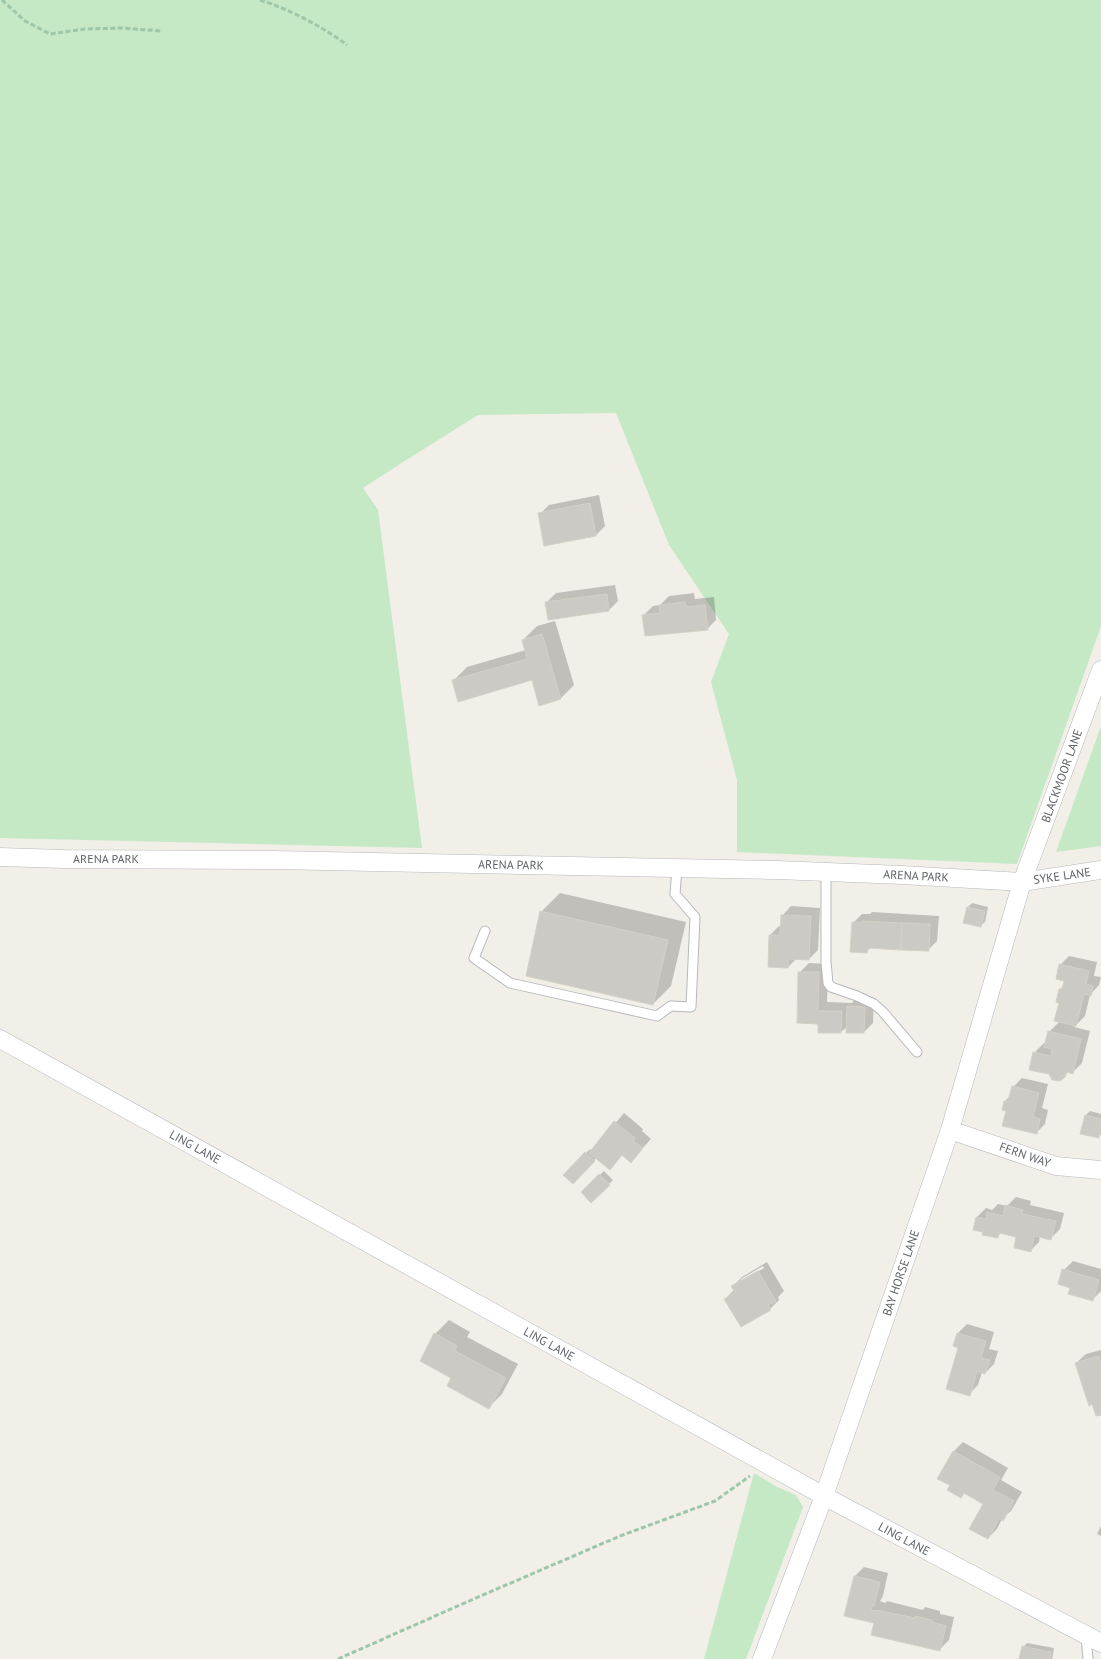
<svg xmlns="http://www.w3.org/2000/svg" width="1101" height="1659" font-family="'PT Sans',sans-serif">
	<rect width="100%" height="100%" fill="#f1efe8"/>
	<path fill="#c5e8c5" d="M 0,0 L 1101,0 L 1101,626 L 1017,864 L 737,852 L 737,780 L 711,682 L 729,634 L 669,545 L 616,413 L 478,415 L 400,464 L 363,488 L 378,510 L 422,848 L 0,838 Z
		M 1101,726 L 1101,846 L 1056,852 Z
		M 754,1473 L 777,1487 L 796,1495 L 803,1507 L 746,1659 L 704,1659 Z"/>
	<path fill="#0003" fill-rule="evenodd" d="M 599,495 L 605,526 L 596,535 L 540,514 L 549,505 Z
		M 615,585 L 618,601 L 609,610 L 547,602 L 556,593 Z
		M 694,593 L 695,599 L 714,597 L 716,620 L 707,629 L 644,615 L 653,606 L 660,605 L 669,596 Z
		M 555,621 L 574,685 L 561,698 L 532,679 L 453,681 L 467,667 L 526,650 L 523,640 L 537,626 Z
		M 560,893 L 686,922 L 671,986 L 653,1004 L 541,912 Z
		M 972,903 L 988,907 L 985,922 L 980,926 L 968,907 Z
		M 791,906 L 820,908 L 818,950 L 809,959 L 797,958 L 788,967 L 770,935 L 779,926 L 781,926 L 782,916 Z
		M 872,912 L 939,916 L 937,941 L 928,950 L 871,947 L 867,951 L 853,923 L 862,914 L 870,914 Z
		M 1069,956 L 1097,962 L 1094,976 L 1101,977 L 1099,985 L 1090,995 L 1085,1016 L 1074,1027 L 1090,1031 L 1082,1063 L 1073,1072 L 1069,1071 L 1064,1077 L 1031,1069 L 1035,1052 L 1044,1043 L 1046,1044 L 1049,1032 L 1060,1021 L 1061,989 L 1064,986 L 1065,980 L 1060,965 Z
		M 809,963 L 828,964 L 827,1002 L 852,1003 L 857,997 L 874,998 L 873,1023 L 864,1032 L 848,1026 L 841,1032 L 819,1023 L 800,972 Z
		M 1022,1078 L 1048,1084 L 1042,1108 L 1048,1110 L 1045,1124 L 1036,1133 L 1005,1101 L 1011,1095 L 1013,1087 Z
		M 1090,1111 L 1101,1114 L 1101,1134 L 1098,1137 L 1086,1115 Z
		M 624,1113 L 643,1129 L 642,1131 L 651,1139 L 631,1161 L 623,1154 L 610,1169 L 596,1158 L 573,1182 L 565,1175 L 590,1149 L 592,1151 Z
		M 604,1171 L 613,1180 L 592,1201 L 582,1192 Z
		M 1016,1197 L 1031,1201 L 1030,1205 L 1064,1213 L 1060,1229 L 1051,1238 L 1040,1236 L 1039,1242 L 1030,1251 L 1018,1236 L 1002,1232 L 997,1237 L 984,1231 L 977,1217 L 986,1208 L 992,1210 L 998,1204 L 1007,1206 Z
		M 1073,1261 L 1101,1269 L 1101,1291 L 1092,1300 L 1064,1270 Z
		M 767,1262 L 784,1291 L 778,1297 L 779,1300 L 770,1309 L 725,1299 L 734,1290 L 733,1286 L 742,1277 ZM 763,1266 L 764,1268 L 741,1282 L 741,1279 Z
		M 449,1320 L 470,1332 L 467,1337 L 518,1364 L 502,1394 L 489,1407 L 453,1377 L 435,1334 Z
		M 967,1324 L 994,1332 L 989,1349 L 998,1351 L 994,1364 L 985,1373 L 982,1372 L 978,1385 L 969,1394 L 960,1347 L 954,1346 L 958,1333 Z
		M 1101,1350 L 1101,1414 L 1093,1403 L 1076,1363 L 1086,1354 Z
		M 963,1442 L 1008,1468 L 1001,1480 L 1022,1492 L 1011,1511 L 1002,1519 L 997,1529 L 988,1538 L 984,1503 L 965,1492 L 961,1496 L 951,1485 L 939,1478 L 954,1451 Z
		M 1101,1526 L 1101,1536 L 1097,1534 Z
		M 864,1567 L 888,1573 L 883,1596 L 880,1601 L 885,1603 L 887,1601 L 923,1610 L 925,1607 L 940,1611 L 940,1614 L 954,1617 L 949,1640 L 940,1649 L 875,1622 L 855,1576 Z
		M 1027,1643 L 1054,1648 L 1052,1659 L 1021,1659 L 1023,1647 Z"/>
	<path fill="#cccac5" stroke="#d6d1c6" d="M 590,503 L 596,536 L 544,546 L 538,513 Z
		M 607,594 L 609,611 L 548,620 L 545,602 Z
		M 685,602 L 686,607 L 705,605 L 708,630 L 645,636 L 642,615 L 660,613 L 659,605 Z
		M 542,634 L 561,699 L 539,706 L 532,680 L 458,702 L 452,680 L 527,659 L 522,640 Z
		M 967,907 L 985,911 L 981,927 L 963,923 Z
		M 540,911 L 668,940 L 653,1005 L 526,976 Z
		M 781,915 L 811,916 L 809,960 L 789,959 L 788,968 L 768,967 L 769,935 L 780,935 Z
		M 862,921 L 902,923 L 901,950 L 868,948 L 867,953 L 850,952 L 852,922 L 862,923 Z
		M 902,923 L 930,924 L 929,951 L 901,950 Z
		M 1059,964 L 1089,971 L 1086,984 L 1093,986 L 1091,996 L 1084,994 L 1076,1026 L 1054,1021 L 1059,1003 L 1056,1002 L 1059,989 L 1062,989 L 1064,981 L 1056,979 Z
		M 798,972 L 819,972 L 818,1011 L 842,1011 L 841,1033 L 818,1033 L 818,1024 L 797,1023 Z
		M 847,1006 L 865,1007 L 864,1033 L 846,1033 Z
		M 1048,1031 L 1081,1039 L 1073,1074 L 1067,1072 L 1065,1077 L 1060,1081 L 1052,1080 L 1049,1074 L 1029,1070 L 1033,1052 L 1051,1056 L 1052,1049 L 1044,1047 Z
		M 1012,1086 L 1039,1093 L 1033,1117 L 1040,1119 L 1037,1134 L 1002,1126 L 1006,1111 L 1002,1110 L 1004,1101 L 1008,1101 Z
		M 1085,1115 L 1101,1119 L 1099,1138 L 1080,1134 Z
		M 614,1121 L 635,1138 L 633,1141 L 643,1148 L 631,1163 L 622,1155 L 610,1170 L 589,1153 Z
		M 585,1152 L 595,1161 L 573,1184 L 563,1175 Z
		M 599,1174 L 610,1185 L 591,1203 L 581,1192 Z
		M 1005,1205 L 1023,1210 L 1022,1214 L 1056,1221 L 1051,1240 L 1034,1236 L 1031,1252 L 1014,1248 L 1016,1237 L 999,1233 L 998,1238 L 982,1235 L 983,1232 L 973,1230 L 976,1217 L 986,1219 L 987,1212 L 1003,1216 Z
		M 1062,1269 L 1099,1280 L 1093,1301 L 1068,1294 L 1070,1288 L 1058,1284 Z
		M 758,1271 L 776,1301 L 768,1305 L 771,1310 L 741,1327 L 724,1299 L 735,1293 L 731,1286 Z
		M 434,1333 L 457,1346 L 455,1351 L 506,1378 L 489,1409 L 447,1386 L 451,1378 L 420,1361 Z
		M 957,1333 L 986,1341 L 981,1358 L 990,1360 L 985,1374 L 977,1371 L 970,1396 L 946,1389 L 958,1348 L 953,1346 Z
		M 1099,1356 L 1101,1364 L 1101,1415 L 1096,1416 L 1092,1404 L 1089,1406 L 1075,1363 Z
		M 953,1451 L 1000,1477 L 993,1490 L 1014,1501 L 1003,1521 L 999,1519 L 988,1539 L 969,1529 L 983,1504 L 964,1493 L 961,1498 L 947,1490 L 950,1485 L 937,1479 Z
		M 854,1576 L 880,1582 L 874,1606 L 872,1606 L 871,1610 L 876,1611 L 877,1610 L 915,1618 L 915,1616 L 932,1620 L 932,1622 L 946,1626 L 940,1651 L 871,1635 L 874,1623 L 844,1616 Z
		M 1022,1646 L 1051,1652 L 1050,1659 L 1019,1659 Z"/>
	<g fill="none" stroke-linecap="round" stroke-linejoin="round">
		<defs>
			<path id="service" d="M 826,872 L 826,962 L 828,983 L 831,987 L 857,996 L 874,1004 L 883,1012 L 917,1052
				M 485,931 L 474,958 L 510,983 L 657,1016 L 671,1006 L 691,1007 L 695,917 L 675,894 L 677,868
				M 1086,1635 L 1088,1659"/>
			<path id="minor" d="M 0,857 L 64,859 L 274,860 L 777,870 L 902,875 L 1022,882 L 1101,870
				M 0,1039 L 824,1496 L 1101,1643
				M 950,1130 L 1056,1166 L 1101,1170
				M 762,1659 L 824,1496 L 950,1130 L 1022,882 L 1101,670"/>
		</defs>
		<use href="#service" stroke="#b5b8bc" stroke-width="11"/>
		<use href="#minor" stroke="#b5b8bc" stroke-width="19"/>
		<path stroke="#9cc7a9" stroke-width="3" stroke-dasharray="5 2.5" stroke-linecap="butt" d="M 2,0 L 25,21 L 50,34 L 85,29 L 122,28 L 161,31
			M 260,0 C 289,9 323,27 347,45
			M 338,1659 L 469,1601 L 620,1536 L 715,1501 L 750,1476"/>
		<use href="#service" stroke="#fff" stroke-width="9"/>
		<use href="#minor" stroke="#fff" stroke-width="18"/>
	</g>
	<g text-anchor="middle" stroke-width="4.5" stroke-linejoin="round" paint-order="stroke">
		<g font-size="12" fill="#5f6368" stroke="#fff">
			<text transform="translate(1062 776) rotate(-70)" y="4">BLACKMOOR LANE</text>
			<text x="106" y="863">ARENA PARK</text>
			<text transform="translate(511 865) rotate(1)" y="4">ARENA PARK</text>
			<text transform="translate(916 876) rotate(3)" y="4">ARENA PARK</text>
			<text transform="translate(1062 876) rotate(-8)" y="4">SYKE LANE</text>
			<text transform="translate(195 1147) rotate(29)" y="4">LING LANE</text>
			<text transform="translate(1025 1155) rotate(19)" y="4">FERN WAY</text>
			<text transform="translate(901 1273) rotate(-71)" y="4">BAY HORSE LANE</text>
			<text transform="translate(549 1344) rotate(29)" y="4">LING LANE</text>
			<text transform="translate(904 1539) rotate(28)" y="4">LING LANE</text>
		</g>
	</g>
</svg>
